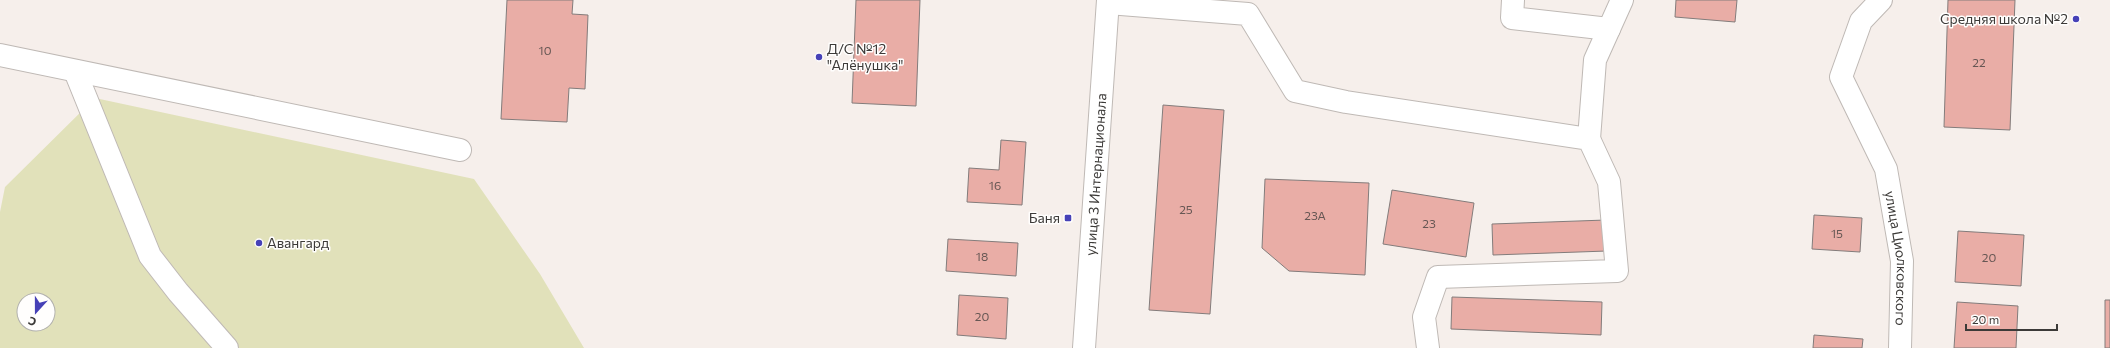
<svg xmlns="http://www.w3.org/2000/svg" width="2110" height="348" font-family="Commissioner,sans-serif">
	<rect width="100%" height="100%" fill="#f6efeb"/>
	<path fill="#e1e1ba" fill-rule="evenodd" d="M 95,98 L 474,179 L 540,274 L 584,348 L 0,348 L 0,212 L 5,187 ZM 24,300 L 48,300 L 48,324 L 24,324 Z"/>
	<path fill="#e9ada6" stroke="#837c7b" d="M 507,0 L 573,0 L 572,14 L 588,15 L 585,89 L 569,88 L 567,122 L 501,119 Z
		M 856,0 L 920,0 L 916,106 L 852,103 Z
		M 1676,0 L 1737,0 L 1735,22 L 1675,17 Z
		M 1948,0 L 2015,0 L 2010,130 L 1944,127 Z
		M 1163,105 L 1224,110 L 1210,314 L 1149,310 Z
		M 1001,140 L 1026,142 L 1022,205 L 967,202 L 969,168 L 999,170 Z
		M 1265,179 L 1369,183 L 1365,275 L 1289,271 L 1262,248 Z
		M 1392,190 L 1474,203 L 1466,257 L 1383,244 Z
		M 1814,215 L 1862,218 L 1860,252 L 1812,249 Z
		M 1606,220 L 1607,251 L 1493,255 L 1492,224 Z
		M 1958,231 L 2024,235 L 2021,286 L 1955,282 Z
		M 948,239 L 1018,243 L 1016,276 L 946,271 Z
		M 959,295 L 1008,298 L 1006,339 L 957,335 Z
		M 1452,297 L 1602,302 L 1601,335 L 1451,329 Z
		M 2105,300 L 2110,300 L 2110,348 L 2105,348 Z
		M 1957,302 L 2018,306 L 2016,348 L 1954,348 Z
		M 1814,335 L 1863,339 L 1862,348 L 1813,348 Z"/>
	<g fill="none" stroke-linecap="round" stroke-linejoin="round">
		<defs>
			<g id="minor">
				<path d="M 1513,0 L 1512,18 L 1609,29"/>
				<path id="s1" d="M 1881,0 L 1861,21 L 1841,77 L 1886,169 L 1902,261 L 1900,348"/>
				<path d="M 1108,3 L 1248,14 L 1295,91 L 1346,102 L 1589,139 L 1609,182 L 1617,271 L 1438,277 L 1424,317 L 1428,348"/>
				<path d="M 0,55 L 460,150"/>
				<path d="M 75,71 L 150,256 L 178,292 L 227,348"/>
				<path d="M 1589,139 L 1595,60 L 1622,0"/>
				<path id="s2" d="M 1084,348 L 1108,0"/>
			</g>
		</defs>
		<use href="#minor" stroke="#bfb9b5" stroke-width="24"/>
		<use href="#minor" stroke="#fff" stroke-width="22"/>
	</g>
	<g fill="#4641b7" stroke="#fffefd" stroke-width="1.5">
		<circle cx="2076" cy="19" r="4"/>
		<circle cx="819" cy="57" r="4"/>
		<rect x="1064" y="214" width="8" height="8" rx="2"/>
		<circle cx="259" cy="243" r="4"/>
	</g>
	<g text-anchor="middle" stroke-width="3" stroke-linejoin="round" paint-order="stroke">
		<g font-size="12" fill="#675754">
			<text x="545" y="55">10</text>
			<text x="1979" y="67">22</text>
			<text x="995" y="190">16</text>
			<text x="1186" y="214">25</text>
			<text x="1315" y="220">23А</text>
			<text x="1429" y="228">23</text>
			<text x="1837" y="238">15</text>
			<text x="982" y="261">18</text>
			<text x="1989" y="262">20</text>
			<text x="982" y="321">20</text>
		</g>
		<g font-size="14" fill="#3c3a38" stroke="#fffefd" text-anchor="end">
			<text x="2068" y="24">Средняя школа №2</text>
			<text x="827" y="54" text-anchor="start">Д/С №12<tspan x="827" dy="16">"Алёнушка"</tspan></text>
			<text x="1060" y="223">Баня</text>
			<text x="267" y="248" text-anchor="start">Авангард</text>
		</g>
		<g font-size="14" fill="#3c3a38" stroke="#fffefd">
			<text dy="5" stroke="none"><textPath href="#s2" startOffset="174">улица 3 Интернационала</textPath></text>
			<text dy="5" stroke="none"><textPath href="#s1" startOffset="281">улица Циолковского</textPath></text>
		</g>
	</g>
	<g transform="translate(36 312) rotate(201)"><circle r="19" fill="#fffefd" stroke="#b1b0ae"/>
	<path d="M0-3L7 15L0 10L-7 15Z" fill="#4641b7"/>
	<text y="-6" font-size="11" font-weight="bold" text-anchor="middle" fill="#3c3a38">С</text>
	</g>
	<path d="M1966 324v6h91v-6" fill="none" stroke="#3c3a38" stroke-width="2"/>
	<text x="1972" y="324" font-size="12" fill="#3c3a38" stroke="#fffefd" stroke-width="3" paint-order="stroke">20 m</text>
</svg>
